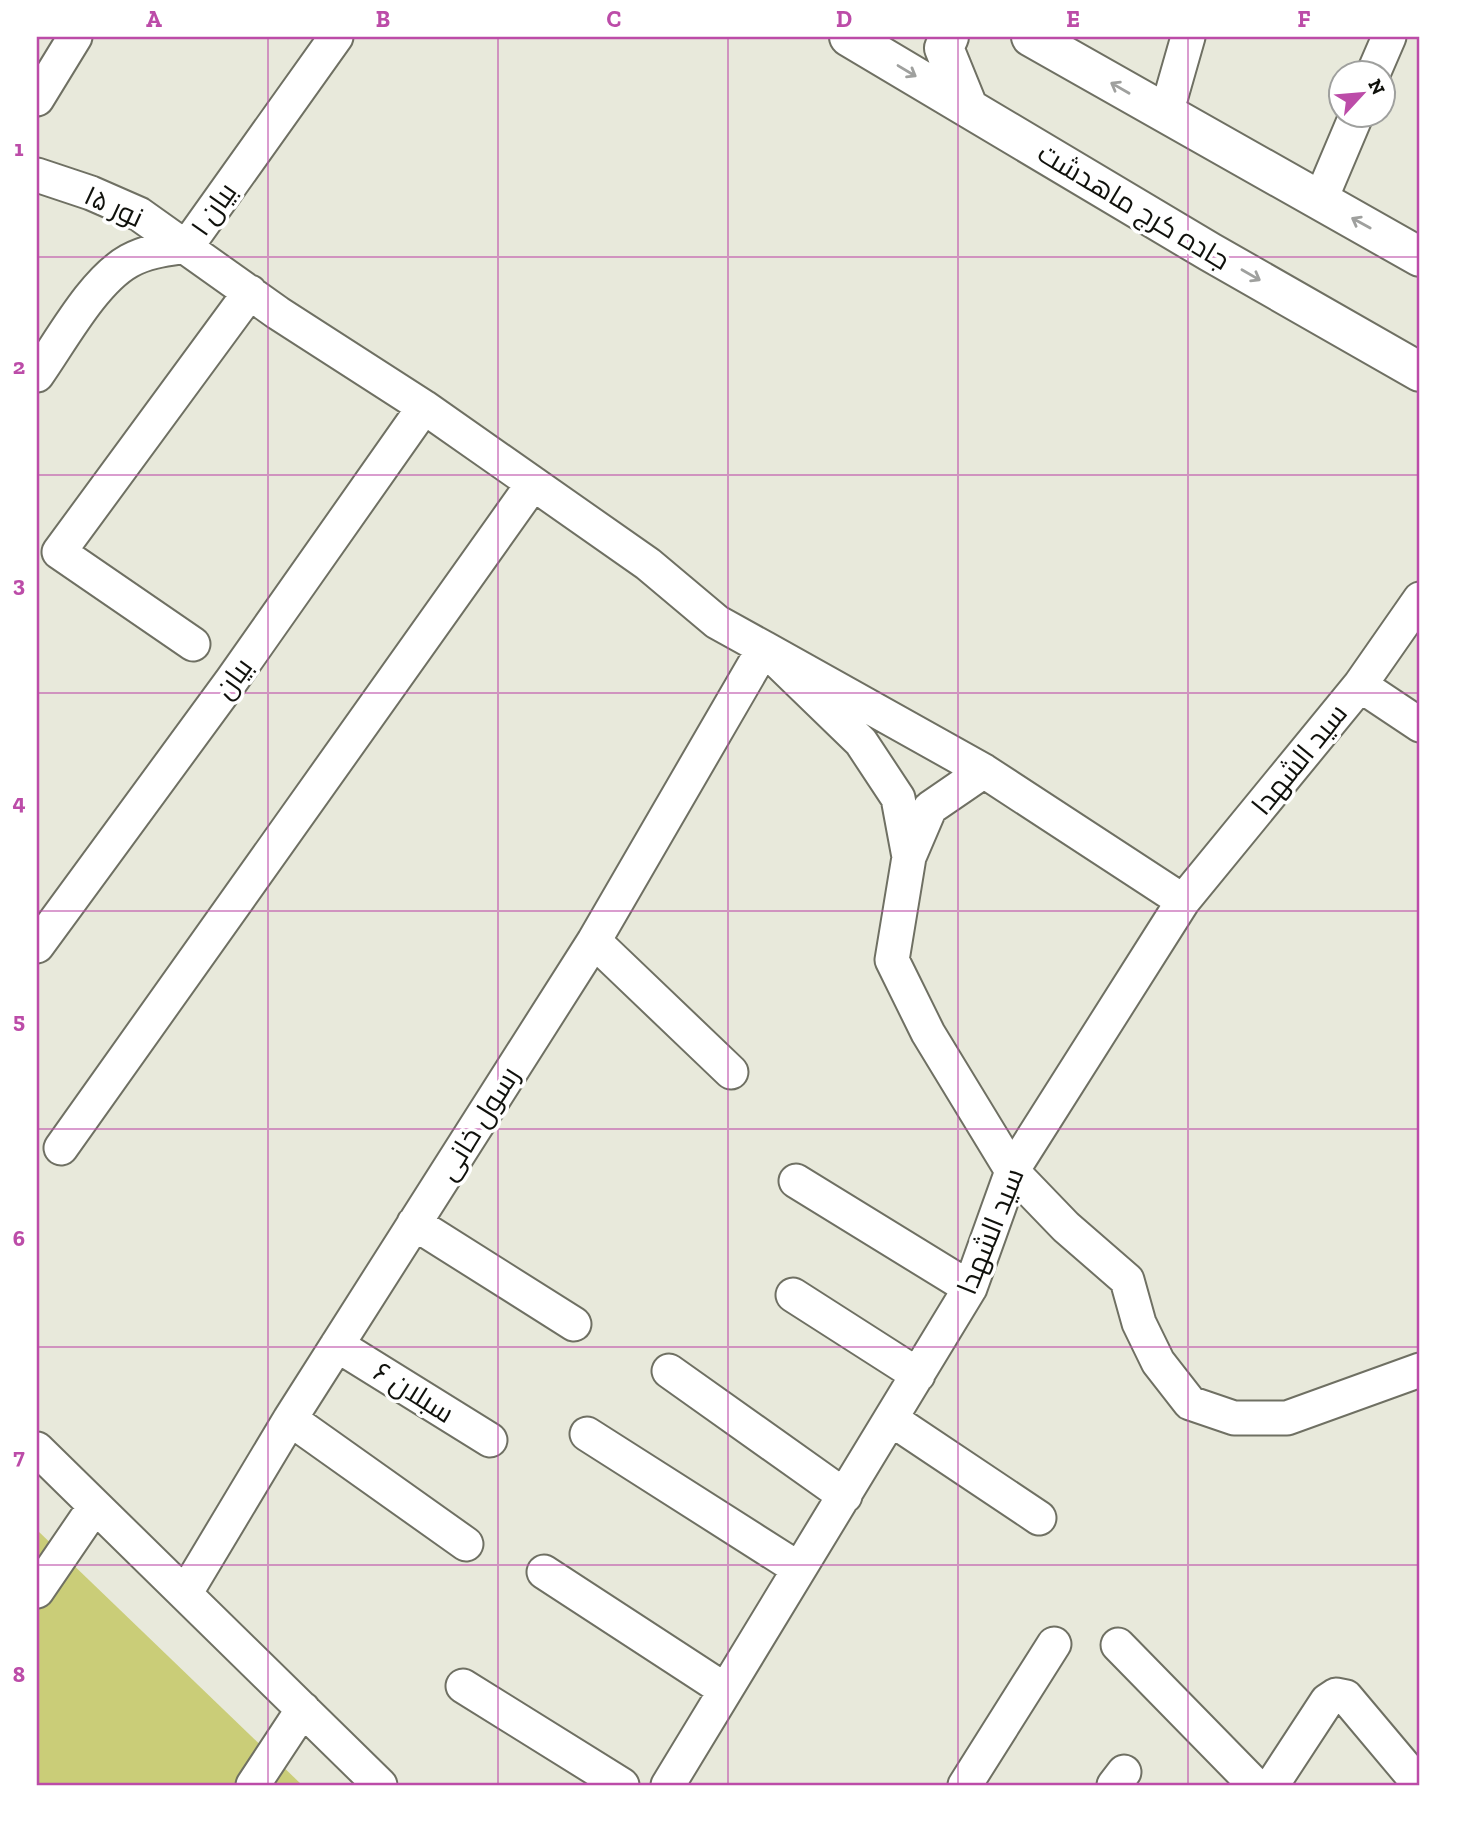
<svg xmlns="http://www.w3.org/2000/svg" width="1457" height="1822" font-family="'Zilla Slab',Cairo,serif">
	<rect width="100%" height="100%" fill="#e8e9db"/>
	<path fill="#cacd78" d="M 37,1530 L 302,1785 L 37,1785 Z"/>
	<g fill="none" stroke-linecap="round" stroke-linejoin="round">
		<defs>
			<path id="minor" d="M 1373,74 L 1389,37
				M 37,99 L 75,37
				M 1166,114 L 1188,37
				M 37,175 L 91,193 L 139,214 L 278,313 L 424,407 L 648,564 L 717,622 L 764,648 L 861,742 L 898,798 L 909,857 L 892,960 L 928,1033 L 1012,1171 L 1066,1227 L 1127,1280 L 1139,1323 L 1158,1362 L 1190,1403 L 1234,1418 L 1287,1418 L 1420,1370
				M 1320,201 L 1356,116
				M 37,375 C 61,341 93,281 129,261 C 147,251 167,249 187,246 L 336,37
				M 193,644 L 59,552 L 250,292
				M 1360,685 L 1420,725
				M 909,857 L 930,808 L 984,771
				M 594,941 L 731,1072
				M 37,946 L 232,680 L 424,407
				M 61,1148 L 532,485
				M 796,1181 L 970,1288
				M 414,1223 L 574,1324
				M 793,1295 L 918,1375
				M 337,1345 L 490,1440
				M 669,1371 L 845,1496
				M 290,1419 L 466,1544
				M 891,1419 L 1039,1518
				M 587,1434 L 799,1569
				M 37,1449 L 380,1785
				M 544,1572 L 725,1690
				M 37,1591 L 95,1506
				M 185,1594 L 290,1419 L 594,941 L 764,648 L 984,771 L 1183,901
				M 1118,1645 L 1255,1785
				M 463,1686 L 622,1785
				M 253,1785 L 303,1709
				M 668,1785 L 970,1288 L 1012,1171 L 1183,901 L 1360,685 L 1420,599
				M 965,1785 L 1054,1644
				M 1114,1785 L 1124,1772
				M 1272,1785 L 1327,1701 L 1336,1695 L 1346,1697 L 1420,1785"/>
			<path id="major" d="M 849,37 L 1210,252 L 1420,372
				M 949,37 L 944,48 L 968,107
				M 1031,37 L 1420,257"/>
		</defs>
		<use href="#minor" stroke="#6f7063" stroke-width="37"/>
		<use href="#major" stroke="#6f7063" stroke-width="42"/>
		<use href="#minor" stroke="#fff" stroke-width="33"/>
		<use href="#major" stroke="#fff" stroke-width="38"/>
	</g>
	<defs><path id="oneway-shaft" d="M-6 0H5M1.5-3L5.5 0L1.5 3" fill="none" stroke-width="1.6" stroke-linecap="round" stroke-linejoin="round" transform="scale(1.75)"/></defs>
	<g stroke="#9fa09e">
		<use href="#oneway-shaft" transform="translate(907 71) rotate(31)"/>
		<use href="#oneway-shaft" transform="translate(1120 88) rotate(-150)"/>
		<use href="#oneway-shaft" transform="translate(1361 223) rotate(-151)"/>
		<use href="#oneway-shaft" transform="translate(1251 275) rotate(30)"/>
	</g>
	<path fill="none" stroke="#bc4ca8" stroke-width="2" stroke-opacity="0.55" d="M 268,37 L 268,1785M 498,37 L 498,1785M 728,37 L 728,1785M 958,37 L 958,1785M 1188,37 L 1188,1785M 37,257 L 1420,257M 37,475 L 1420,475M 37,693 L 1420,693M 37,911 L 1420,911M 37,1129 L 1420,1129M 37,1347 L 1420,1347M 37,1565 L 1420,1565"/>
	<g text-anchor="middle" stroke-width="7" stroke-linejoin="round" paint-order="stroke">
		<g font-size="28" fill="#10110c" stroke="#fff">
			<text transform="translate(114 206) rotate(25)" y="10">نور ۱۵</text>
			<text transform="translate(1134 206) rotate(31)" y="10">جاده کرج ماهدشت</text>
			<text transform="translate(213 209) rotate(-55)" y="10">بیان ۱</text>
			<text transform="translate(233 678) rotate(-54)" y="10">بیان</text>
			<text transform="translate(1299 759) rotate(-51)" y="10">سید الشهدا</text>
			<text transform="translate(478 1123) rotate(-58)" y="10">رسول خانی</text>
			<text transform="translate(990 1231) rotate(-68)" y="10">سید الشهدا</text>
			<text transform="translate(414 1392) rotate(32)" y="10">سبلان ۶</text>
		</g>
	</g>
	<rect width="1457" height="1822" fill="none" stroke="#ffffff" stroke-width="77"/>
	<g transform="translate(1362 94) rotate(64)"><circle r="33" fill="#ffffff" stroke="#9fa09e" stroke-width="2"/>
	<path d="M0-5L12 26L0 18L-12 26Z" fill="#bc4ca8"/>
	<text y="-10" font-size="19" font-weight="bold" text-anchor="middle" fill="#10110c">N</text>
	</g>
	<rect x="38" y="38" width="1380" height="1746" fill="none" stroke="#bc4ca8" stroke-width="2.5"/>
	<g font-size="23" text-anchor="middle" font-weight="bold" fill="#bc4ca8">
		<text x="154" y="27">A</text>
		<text x="383" y="27">B</text>
		<text x="614" y="27">C</text>
		<text x="844" y="27">D</text>
		<text x="1073" y="27">E</text>
		<text x="1304" y="27">F</text>
		<text x="19" y="156">1</text>
		<text x="19" y="374">2</text>
		<text x="19" y="592">3</text>
		<text x="19" y="810">4</text>
		<text x="19" y="1028">5</text>
		<text x="19" y="1246">6</text>
		<text x="19" y="1464">7</text>
		<text x="19" y="1682">8</text>
	</g>
</svg>
